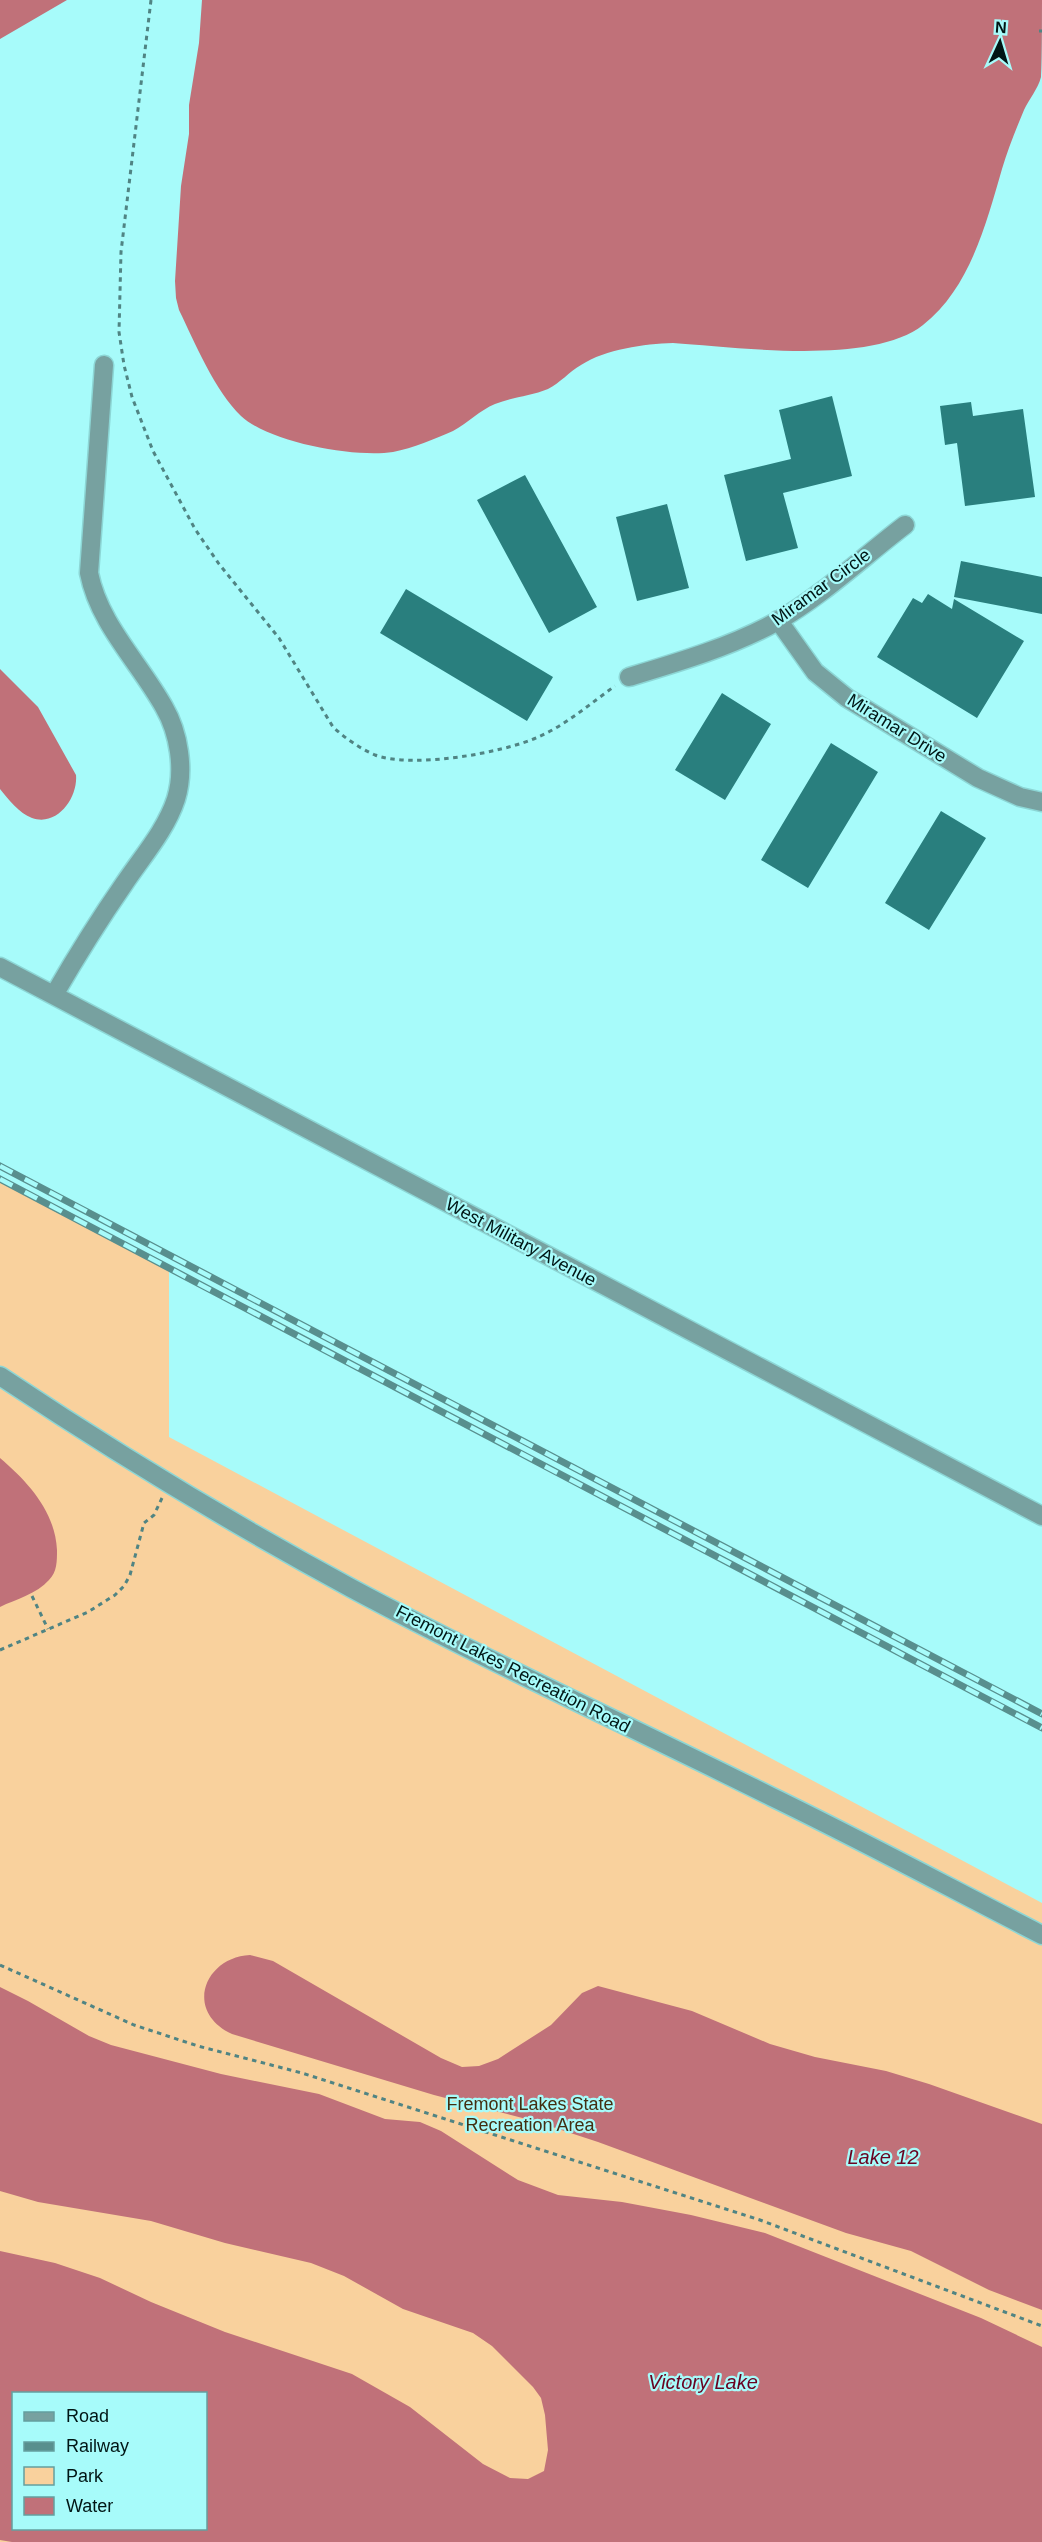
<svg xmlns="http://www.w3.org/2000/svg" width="1042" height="2542" font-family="Helvetica,sans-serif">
	<rect width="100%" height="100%" fill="#a7fbfa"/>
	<path fill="#f9d19d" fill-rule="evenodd" d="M 0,1179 L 169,1268 L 169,1437 L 1042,1903 L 1042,2542 L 0,2542 ZM 14,2394 L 206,2394 L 206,2528 L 14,2528 Z"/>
	<path fill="#c07179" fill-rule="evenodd" d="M 0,0 L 67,0 L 0,39 Z
		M 202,0 L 1042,0 C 1042,16 1042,65 1041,77 C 1038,89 1029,99 1024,110 C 1016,129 1008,149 1002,169 C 986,224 970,288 923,325 C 871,366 737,347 673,343 C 644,344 606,349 581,365 C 569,372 560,383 548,389 C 531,396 512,397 495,404 C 480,410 468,423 453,431 C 435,439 413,448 393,452 C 356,458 270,443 241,416 C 215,391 195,343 179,310 L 176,298 L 175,281 L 181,186 L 189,134 L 189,105 L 199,43 Z
		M 0,669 L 38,707 L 76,775 C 78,797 58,827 32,818 C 19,813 9,800 0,789 Z
		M 0,1458 C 28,1482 55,1511 57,1550 C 57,1561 57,1572 49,1580 C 37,1594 16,1599 0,1607 Z
		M 250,1955 L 273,1961 L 441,2058 L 462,2067 L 479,2066 L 498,2059 L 551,2025 L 582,1993 L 598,1986 L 692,2011 L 770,2044 L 815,2057 L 886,2071 L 929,2084 L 1042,2124 L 1042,2310 L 989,2290 L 911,2251 L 846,2233 L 598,2142 L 534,2121 L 434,2095 L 232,2034 C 183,2011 205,1957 250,1955 Z
		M 0,1987 L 28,2001 L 89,2036 L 111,2045 L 221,2074 L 319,2094 L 385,2119 L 420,2122 L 441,2131 L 518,2180 L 558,2195 L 622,2202 L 691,2215 L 765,2233 L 981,2318 L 1042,2347 L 1042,2542 L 12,2542 L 0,2540 L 0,2251 L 55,2263 L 100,2278 L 151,2302 L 225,2332 L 352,2374 L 410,2407 L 483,2464 L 510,2478 L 528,2479 L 544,2471 L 548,2450 L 545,2415 L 541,2398 L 533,2387 L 492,2346 L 473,2333 L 403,2309 L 344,2276 L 311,2263 L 225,2243 L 151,2221 L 38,2202 L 0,2191 ZM 14,2394 L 206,2394 L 206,2528 L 14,2528 Z"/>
	<path fill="#297f7e" d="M 832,396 L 852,476 L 783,493 L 798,548 L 746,561 L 724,475 L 791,459 L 779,410 Z
		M 971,402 L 973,416 L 1023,409 L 1035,497 L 965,506 L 957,443 L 945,445 L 940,406 Z
		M 525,475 L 597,607 L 549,633 L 477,500 Z
		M 667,504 L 689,588 L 637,601 L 616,517 Z
		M 961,561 L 1042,577 L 1042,614 L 954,597 Z
		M 406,589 L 553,677 L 527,721 L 380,633 Z
		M 928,594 L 952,609 L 954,599 L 1024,641 L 977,718 L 877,657 L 913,598 L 922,603 Z
		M 722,693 L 771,724 L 725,800 L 675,770 Z
		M 831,743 L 878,772 L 808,888 L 761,860 Z
		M 941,811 L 986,838 L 929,930 L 885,903 Z"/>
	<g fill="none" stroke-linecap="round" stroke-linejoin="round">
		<defs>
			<path id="minor" d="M 778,620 L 815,672 L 847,698 L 978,778 L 1020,797 L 1042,802
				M 629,677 C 679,662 730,647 776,622 C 822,596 863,557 905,525
				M 0,967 L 1042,1516
				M 54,995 C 76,957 99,920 124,884 C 142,857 166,830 176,799 C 185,770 179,733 164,707 C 139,662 99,624 89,573 L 104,365
				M 0,1376 C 114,1452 231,1523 351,1588 C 489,1662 632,1727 772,1797 C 863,1841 952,1889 1042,1935"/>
		</defs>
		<use href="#minor" stroke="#8cd6d5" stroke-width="21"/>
		<path stroke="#508483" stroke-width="3" stroke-dasharray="4.5 4.5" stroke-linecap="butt" d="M 151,0 L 121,252 L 119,332 L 124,365 L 132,397 L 153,451 L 195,529 L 219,564 L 279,638 L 333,727 C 345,738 359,748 375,755 C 412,769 503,753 538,737 C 566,725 591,703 615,686
			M 1039,31 L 1042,31
			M 32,1596 L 48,1629
			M 0,1650 L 88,1612 L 115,1595 L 124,1586 L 130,1575 L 144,1523 L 154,1515 L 162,1498
			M 0,1965 L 134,2025 L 198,2046 L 302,2073 L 760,2220 L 1042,2326"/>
		<use href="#minor" stroke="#77a1a0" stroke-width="18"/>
		<defs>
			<path id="rail" d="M 0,1166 L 1042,1714
				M 0,1179 L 1042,1728"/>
		</defs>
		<use href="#rail" stroke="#588f8e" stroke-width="7"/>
		<use href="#rail" stroke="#a7fbfa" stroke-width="4.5" stroke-dasharray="14" stroke-linecap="butt"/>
	</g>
	<g text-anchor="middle" stroke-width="4.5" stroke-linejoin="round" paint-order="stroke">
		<g font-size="18" fill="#001615" stroke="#a7fbfa">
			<text transform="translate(821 587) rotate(-36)" y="6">Miramar Circle</text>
			<text transform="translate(897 728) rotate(32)" y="6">Miramar Drive</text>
			<text transform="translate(521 1242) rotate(28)" y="6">West Military Avenue</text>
			<text transform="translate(513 1669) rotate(27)" y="6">Fremont Lakes Recreation Road</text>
		</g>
		<g font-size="18" fill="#432f12" stroke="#a7fbfa">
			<text x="530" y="2110">Fremont Lakes State<tspan x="530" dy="21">Recreation Area</tspan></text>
		</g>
		<g font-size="20" font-style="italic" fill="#690421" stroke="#a7fbfa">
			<text x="883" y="2164">Lake 12</text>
			<text x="703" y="2389">Victory Lake</text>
		</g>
	</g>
	<rect x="12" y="2392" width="195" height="138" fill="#a7fbfa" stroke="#649f9e" stroke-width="1.5"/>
	<rect x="24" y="2412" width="30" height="9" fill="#77a1a0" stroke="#649f9e" stroke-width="1.5"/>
	<text x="66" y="2422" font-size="18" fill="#001615">Road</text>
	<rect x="24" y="2442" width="30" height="9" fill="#588f8e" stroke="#649f9e" stroke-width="1.5"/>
	<text x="66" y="2452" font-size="18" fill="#001615">Railway</text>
	<rect x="24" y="2467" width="30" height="18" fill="#f9d19d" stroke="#649f9e" stroke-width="1.5"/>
	<text x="66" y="2482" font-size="18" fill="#001615">Park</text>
	<rect x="24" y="2497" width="30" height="18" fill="#c07179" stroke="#649f9e" stroke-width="1.5"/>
	<text x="66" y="2512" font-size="18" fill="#001615">Water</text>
	<g transform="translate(1000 42) rotate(4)" stroke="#a7fbfa" stroke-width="4.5" paint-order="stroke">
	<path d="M0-4.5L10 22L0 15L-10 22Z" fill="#001615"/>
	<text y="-9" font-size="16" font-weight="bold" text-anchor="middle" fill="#001615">N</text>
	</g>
</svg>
